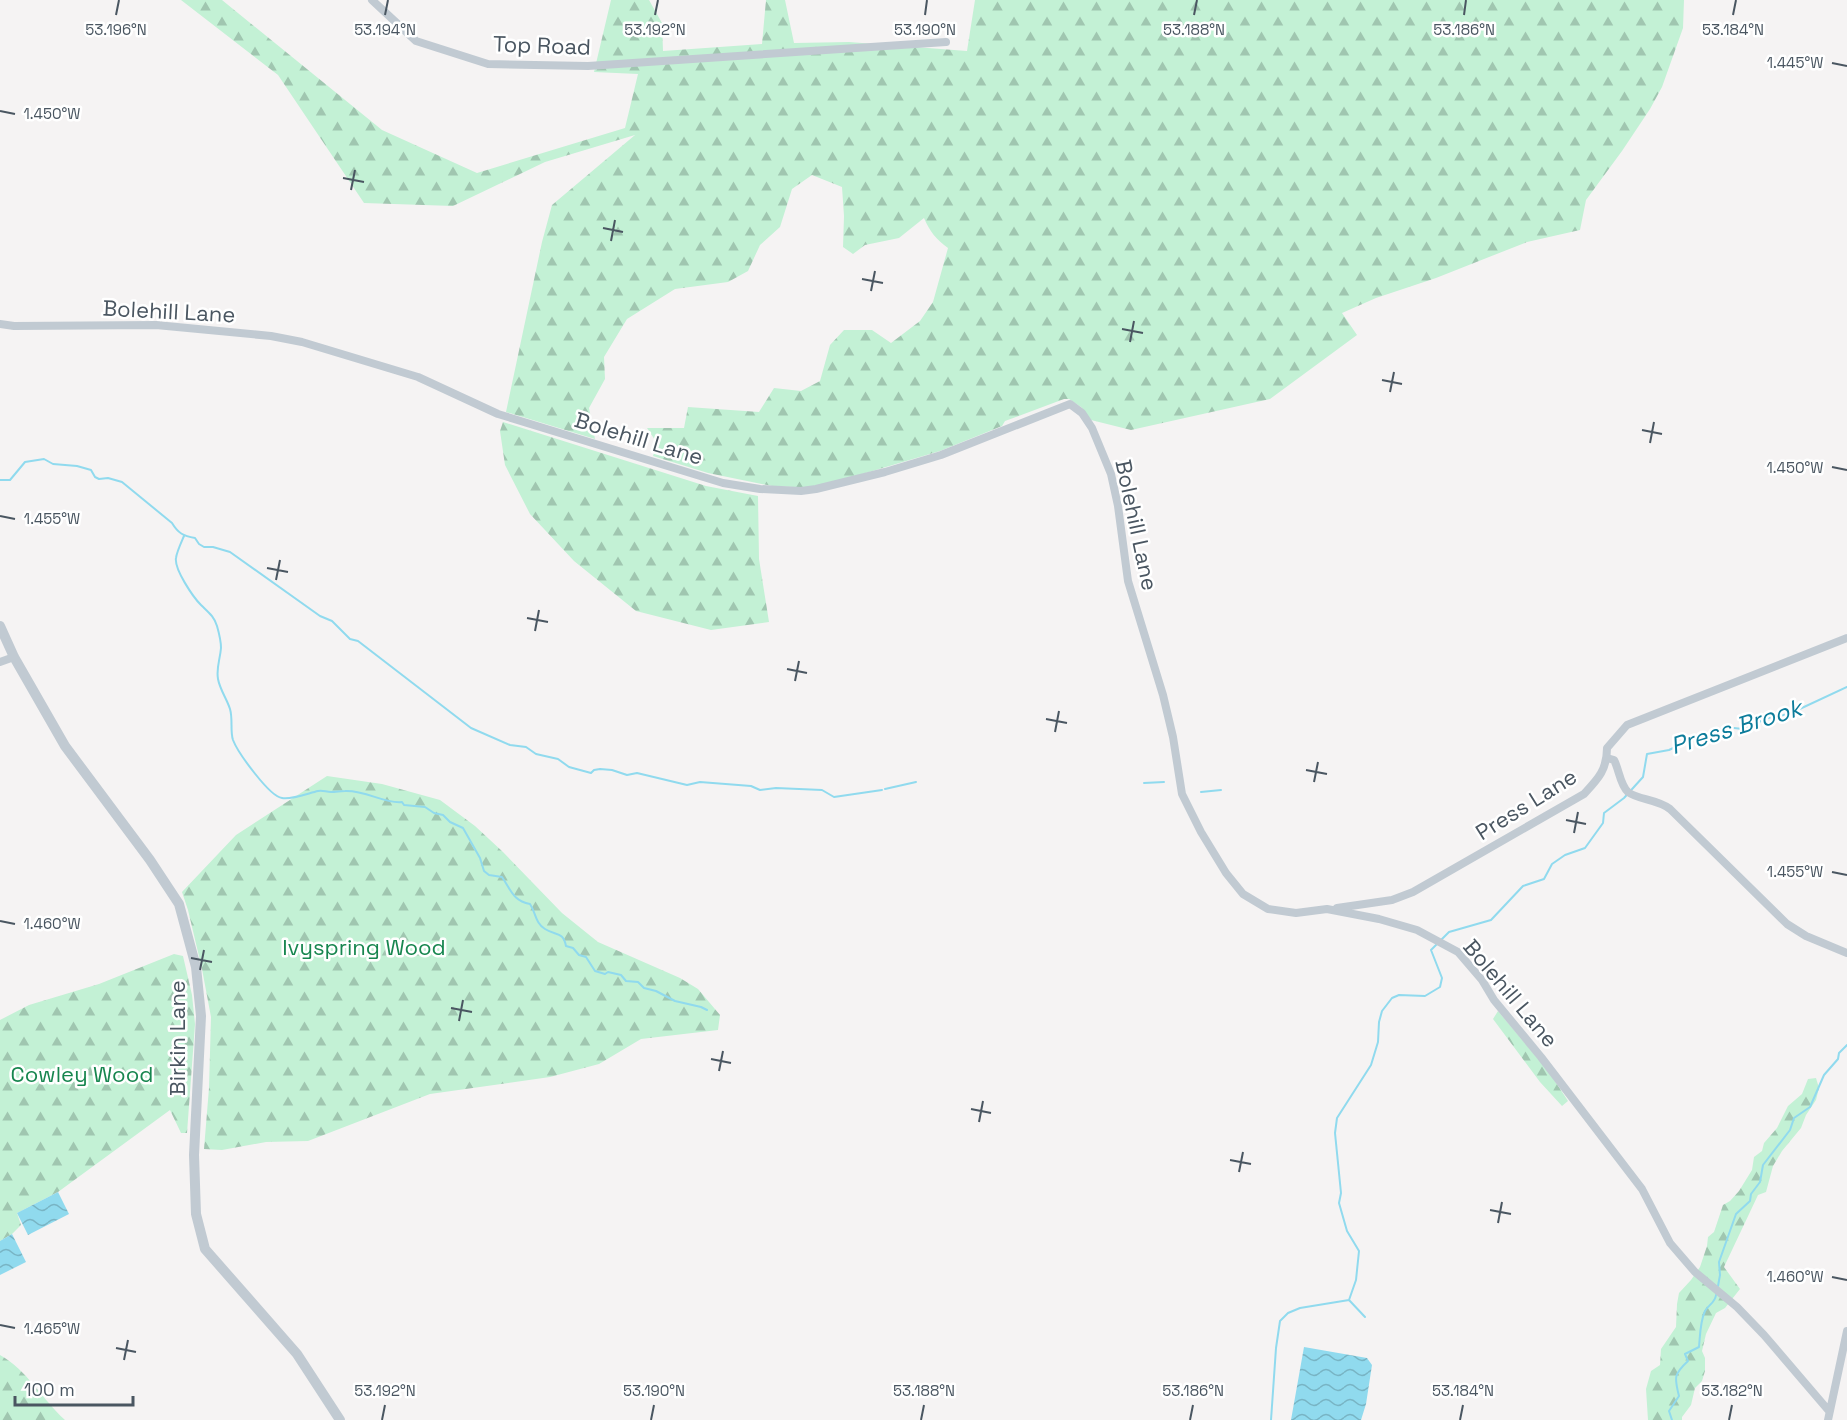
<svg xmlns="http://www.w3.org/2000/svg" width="1847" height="1420" font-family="'Space Grotesk',sans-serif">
	<defs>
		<pattern id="forest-firs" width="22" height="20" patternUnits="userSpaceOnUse" patternTransform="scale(1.5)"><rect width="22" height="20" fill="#c3f1d5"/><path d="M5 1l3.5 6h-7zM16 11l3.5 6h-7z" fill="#a0c6b0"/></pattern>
		<pattern id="water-waves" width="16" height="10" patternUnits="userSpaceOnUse" patternTransform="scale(1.5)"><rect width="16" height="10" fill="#90daee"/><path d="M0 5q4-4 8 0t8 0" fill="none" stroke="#78b4c4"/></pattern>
	</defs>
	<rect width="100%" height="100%" fill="#f5f3f3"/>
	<path fill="url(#forest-firs)" d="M 181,0 L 222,0 L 382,130 L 477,173 L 625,128 L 638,74 L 594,72 L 611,0 L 649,0 L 662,23 L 663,51 L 762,44 L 766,0 L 785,0 L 794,43 L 849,42 L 967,51 L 975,0 L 1684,0 L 1683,28 L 1662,87 L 1650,109 L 1622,151 L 1586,200 L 1580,230 L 1527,242 L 1436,278 L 1376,298 L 1342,313 L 1357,335 L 1270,399 L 1131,430 L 1091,420 L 1081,407 L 1069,399 L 1064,399 L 1005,421 L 1002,426 L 940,451 L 815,488 L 772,486 L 708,473 L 653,456 L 657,443 L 647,428 L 684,428 L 688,407 L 759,412 L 774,388 L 801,391 L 820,381 L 830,345 L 844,330 L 872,330 L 891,343 L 920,321 L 933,302 L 948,248 C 936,239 930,232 924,218 L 899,238 L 865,245 L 853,254 L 843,247 L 844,216 L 842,187 L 812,175 L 792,189 L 780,227 L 760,245 L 748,271 L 728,282 L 675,289 L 627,319 L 604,357 L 605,379 L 589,408 L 595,439 L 506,412 L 542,242 L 552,205 L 635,135 L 545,162 L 453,206 L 364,203 L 278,75 Z
		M 503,422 L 706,486 L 758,496 L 759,559 L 769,622 L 711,630 L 636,611 L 574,561 L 530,514 L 505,465 L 500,431 Z
		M 327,776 L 382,784 L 440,800 L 475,826 L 503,852 L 562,913 L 598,942 L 680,978 L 698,989 L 720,1015 L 718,1030 L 641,1039 L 599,1064 L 550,1077 L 430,1094 L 308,1141 L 266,1142 L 222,1150 L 204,1149 L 209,1088 L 211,1017 L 202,969 L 188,910 L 182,892 L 236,835 Z
		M 174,954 L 183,956 L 192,995 L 195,1024 L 187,1133 L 181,1133 L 170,1110 L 58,1192 L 17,1213 L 21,1225 L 12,1234 L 0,1241 L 0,1020 L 29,1005 L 99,984 Z
		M 1498,1011 L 1549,1072 L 1568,1101 L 1562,1106 L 1540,1082 L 1493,1019 Z
		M 1816,1078 L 1819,1088 L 1816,1100 L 1806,1115 L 1801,1128 L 1782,1151 L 1773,1166 L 1766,1192 L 1758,1195 L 1724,1267 L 1740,1289 L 1725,1308 L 1716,1313 L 1706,1334 L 1702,1351 L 1705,1358 L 1705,1371 L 1702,1381 L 1695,1388 L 1691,1405 L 1682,1417 L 1682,1420 L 1648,1420 L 1646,1389 L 1651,1371 L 1660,1365 L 1661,1349 L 1676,1327 L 1677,1304 L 1679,1293 L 1691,1280 L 1700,1267 L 1707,1246 L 1708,1237 L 1714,1232 L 1723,1205 L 1730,1201 L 1739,1191 L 1752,1170 L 1754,1157 L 1762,1151 L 1764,1143 L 1777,1128 L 1788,1106 L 1802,1094 L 1808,1079 Z
		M 0,1355 C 27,1370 42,1399 65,1420 L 0,1420 Z"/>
	<path fill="url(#water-waves)" d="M 58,1192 L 69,1214 L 28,1235 L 17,1213 Z
		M 12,1234 L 26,1262 L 0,1275 L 0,1241 Z
		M 1304,1347 L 1367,1358 L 1372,1365 L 1366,1404 L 1361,1420 L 1291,1420 Z"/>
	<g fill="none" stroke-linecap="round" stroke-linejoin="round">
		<path stroke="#90daee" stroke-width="2" d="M 0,480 L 10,480 L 25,462 L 44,459 L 53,464 L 77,466 L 91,470 L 95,477 L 99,479 L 108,478 L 122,482 L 172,523 C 178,533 183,536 195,538 L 199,544 L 204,547 L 213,547 L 230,552 L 320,616 L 332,621 L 350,639 L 358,641 L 471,728 L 510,745 L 526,747 L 536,754 L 558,759 L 569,767 L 591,773 L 594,770 L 600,769 L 612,770 L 627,775 L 637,773 L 687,785 L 700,782 L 751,786 L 760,790 L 776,788 L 822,790 L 834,797 L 882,790
			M 184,536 C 181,543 177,551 176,558 C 174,569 193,597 201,605 C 208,612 214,616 217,626 C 219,633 221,641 221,648 C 220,660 216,668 218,679 C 220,690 227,699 230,709 C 233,719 230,731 233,740 C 238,753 270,797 282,798 C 291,800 309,793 318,791 C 323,790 326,792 331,792 C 336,792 340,791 345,791 C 366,790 384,804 402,802 L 404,805 L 425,807 L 434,813 L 443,815 L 450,822 L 463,828 L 480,858 L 484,871 L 489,875 L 502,877 C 511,890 513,901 530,904 C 536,913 535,923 545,929 C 556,936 563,931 566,946 L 573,948 L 579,955 L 586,957 L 595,971 L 605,974 L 608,972 L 621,975 L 626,981 L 638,982 L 644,988 L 656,991 L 675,1001 L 701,1007 L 707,1010
			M 1144,783 L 1164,782
			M 885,789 L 916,782
			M 1201,792 L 1221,790
			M 1442,939 L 1449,932 L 1491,920 L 1523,886 L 1544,879 L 1552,864 L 1565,855 L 1585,848 L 1603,823 L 1604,813 L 1624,798 L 1643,777 L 1647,754 L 1669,750 L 1692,739 L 1705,738 L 1725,727 L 1743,729 L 1768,718 L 1789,714 L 1847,687
			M 1718,1286 L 1720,1275 L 1719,1262 L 1736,1214 L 1750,1201 L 1751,1194 L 1760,1182 L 1763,1165 L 1790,1130 L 1794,1118 L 1810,1107 L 1824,1075 L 1838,1059 L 1839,1053 L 1847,1045
			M 1349,1300 L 1356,1280 L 1359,1251 L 1347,1231 L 1339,1203 L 1341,1193 L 1335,1133 L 1337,1118 L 1371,1065 L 1378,1042 L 1379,1022 L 1382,1011 L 1392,998 L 1399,995 L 1425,996 L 1440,987 L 1442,978 L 1431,950 L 1438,943
			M 1349,1300 L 1365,1317
			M 1271,1420 L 1276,1348 L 1280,1321 L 1288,1313 L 1300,1308 L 1349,1300
			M 1672,1420 L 1669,1411 L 1679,1396 C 1674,1377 1674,1374 1688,1361 L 1685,1354 L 1699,1347 C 1700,1336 1700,1322 1705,1311 C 1709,1304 1715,1303 1716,1295"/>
		<path stroke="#c1cad2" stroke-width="8" d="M 372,0 L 416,41 L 488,64 L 588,66 L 946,42
			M 0,324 L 14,326 L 156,325 L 271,336 L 302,342 L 418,377 L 498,414 L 723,483 L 760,489 L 801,491 L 816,489 L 885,472 L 941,455 L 1070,404 L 1082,413 L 1092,428 L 1111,474 L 1118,506 L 1128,581 L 1163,695 L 1173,737 L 1182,794 L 1201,832 L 1226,873 L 1243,894 L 1268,909 L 1296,913 L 1327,909 L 1379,919 L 1417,930 L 1458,952 L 1482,980 L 1494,1000 L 1541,1057 L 1642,1189 L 1670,1243 L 1695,1272 L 1737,1307 L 1764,1335 L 1829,1411
			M 0,662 L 14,657
			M 1607,758 L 1614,760 C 1619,769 1620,785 1628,792 C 1638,800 1657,799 1670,809 L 1787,924 L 1806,936 L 1847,953
			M 1337,908 L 1392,900 L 1413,892 L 1584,794 C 1598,779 1607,770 1607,748 L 1627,725 L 1847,638
			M 1828,1420 L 1847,1331"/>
		<path stroke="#c1cad2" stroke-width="10" d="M 0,626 L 14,657 L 65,746 L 150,860 L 179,904 L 196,967 L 201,1016 L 194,1155 L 196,1214 L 205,1249 L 297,1354 L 340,1420"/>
	</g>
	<path fill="none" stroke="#4a5661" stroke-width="2" d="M 116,15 L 119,0M 385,15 L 388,0M 655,15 L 658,0M 925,15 L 927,0M 1194,15 L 1197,0M 1464,15 L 1466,0M 1733,15 L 1736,0M 1832,63 L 1847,66M 0,111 L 15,114M 343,178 L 364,182M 351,190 L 355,170M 603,228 L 623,232M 611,241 L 615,220M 862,279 L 883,283M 871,291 L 875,271M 1122,329 L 1143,333M 1130,342 L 1134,321M 1382,380 L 1402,384M 1390,392 L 1394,372M 1642,430 L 1662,434M 1650,443 L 1654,422M 1832,467 L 1847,470M 0,516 L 15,519M 267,568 L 288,572M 276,580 L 280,560M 527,618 L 548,622M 535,631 L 539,610M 787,669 L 807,673M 795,681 L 799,661M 1046,719 L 1067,723M 1055,732 L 1059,711M 1306,770 L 1327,774M 1314,782 L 1318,762M 1566,820 L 1586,824M 1574,833 L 1578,812M 1832,872 L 1847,875M 0,921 L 15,924M 191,958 L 212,962M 200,970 L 204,950M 451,1008 L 472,1012M 459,1021 L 463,1000M 711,1059 L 731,1063M 719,1071 L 723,1051M 971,1109 L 991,1113M 979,1122 L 983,1101M 1230,1160 L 1251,1164M 1239,1172 L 1243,1152M 1490,1210 L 1511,1214M 1498,1223 L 1502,1202M 1832,1277 L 1847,1280M 0,1325 L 15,1328M 116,1348 L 136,1352M 124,1360 L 128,1340M 382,1420 L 385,1405M 651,1420 L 654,1405M 921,1420 L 924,1405M 1190,1420 L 1193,1405M 1460,1420 L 1463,1405M 1729,1420 L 1732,1405"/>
	<g text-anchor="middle" stroke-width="5" stroke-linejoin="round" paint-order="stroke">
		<g font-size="22" fill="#4a5661" stroke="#fff">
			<text transform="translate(542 45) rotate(2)" y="8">Top Road</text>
			<text transform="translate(169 311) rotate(3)" y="8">Bolehill Lane</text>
			<text transform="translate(639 438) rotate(17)" y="8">Bolehill Lane</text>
			<text transform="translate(1137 525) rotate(78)" y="8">Bolehill Lane</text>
			<text transform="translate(1526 804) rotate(-32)" y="8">Press Lane</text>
			<text transform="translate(1511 993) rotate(50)" y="8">Bolehill Lane</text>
			<text transform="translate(177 1038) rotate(-90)" y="8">Birkin Lane</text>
		</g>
		<g font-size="22" fill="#17864f" stroke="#fff">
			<text x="364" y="955">Ivyspring Wood</text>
			<text x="82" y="1082">Cowley Wood</text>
		</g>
		<g font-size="24" font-style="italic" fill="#0c7c9b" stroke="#fff">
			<text transform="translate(1736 727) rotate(-17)" y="8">Press Brook</text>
		</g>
	</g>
	<g font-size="15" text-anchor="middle" fill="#4a5661" stroke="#fff" stroke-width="5" stroke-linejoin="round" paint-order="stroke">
		<text x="116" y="35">53.196°N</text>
		<text x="385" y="35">53.194°N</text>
		<text x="655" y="35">53.192°N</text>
		<text x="925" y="35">53.190°N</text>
		<text x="1194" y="35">53.188°N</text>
		<text x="1464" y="35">53.186°N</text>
		<text x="1733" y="35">53.184°N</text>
		<text x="1795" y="68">1.445°W</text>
		<text x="52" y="119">1.450°W</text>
		<text x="1795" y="473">1.450°W</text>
		<text x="52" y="524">1.455°W</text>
		<text x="1795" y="877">1.455°W</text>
		<text x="52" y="929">1.460°W</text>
		<text x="1795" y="1282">1.460°W</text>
		<text x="52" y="1334">1.465°W</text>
		<text x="385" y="1396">53.192°N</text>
		<text x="654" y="1396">53.190°N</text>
		<text x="924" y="1396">53.188°N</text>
		<text x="1193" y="1396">53.186°N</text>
		<text x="1463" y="1396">53.184°N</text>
		<text x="1732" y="1396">53.182°N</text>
	</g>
	<path d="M15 1396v9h118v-9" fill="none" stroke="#4a5661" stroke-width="3"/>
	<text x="24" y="1396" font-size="18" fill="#4a5661" stroke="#ffffff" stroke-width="4.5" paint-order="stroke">100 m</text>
</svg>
